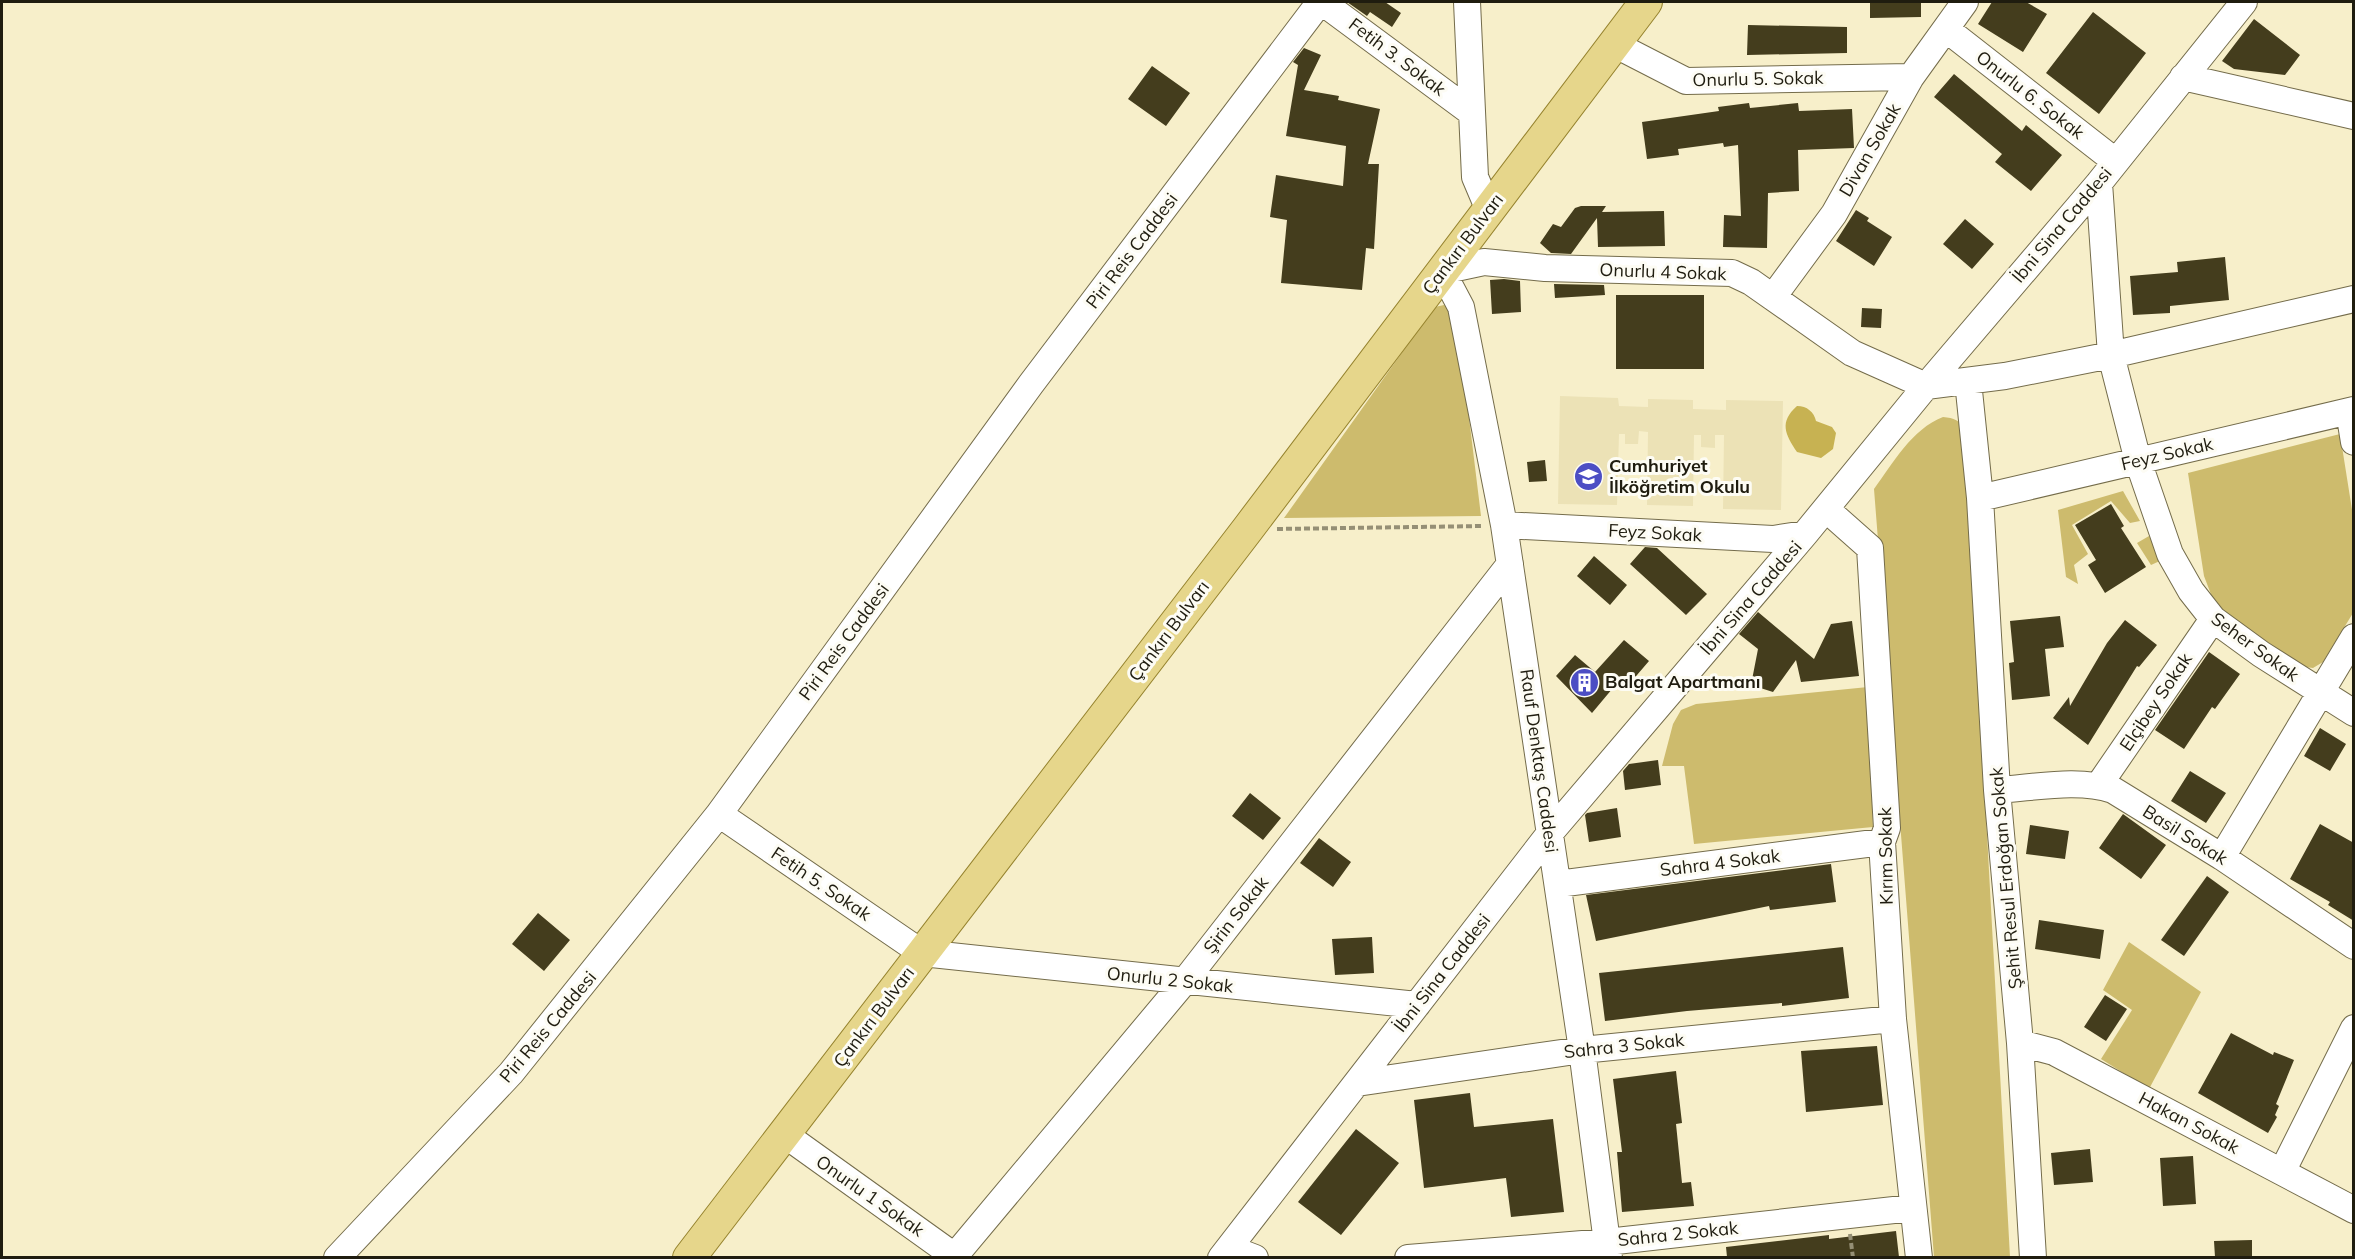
<svg xmlns="http://www.w3.org/2000/svg" width="2355" height="1259" font-family="Mulish,sans-serif">
	<rect width="100%" height="100%" fill="#f7efca"/>
	<path fill="#ece2b6" d="M 1560,396 L 1618,398 L 1619,406 L 1648,407 L 1648,399 L 1693,400 L 1693,409 L 1726,410 L 1726,400 L 1783,401 L 1781,510 L 1723,509 L 1724,435 L 1715,435 L 1715,448 L 1701,447 L 1701,435 L 1694,435 L 1693,506 L 1647,505 L 1648,432 L 1639,431 L 1638,444 L 1625,444 L 1625,434 L 1619,434 L 1617,505 L 1558,504 Z"/>
	<path fill="#cdbb6d" d="M 1444,305 L 1456,311 L 1481,516 L 1284,518 L 1426,319 L 1435,307 Z
		M 1943,417 C 1954,418 1960,420 1965,430 L 2010,1257 L 1934,1257 L 1874,489 C 1893,463 1912,429 1943,417 Z
		M 2340,434 L 2353,516 L 2353,613 L 2323,662 L 2313,668 L 2305,667 L 2222,612 L 2212,597 L 2204,576 L 2188,473 Z
		M 2123,491 L 2140,521 L 2130,523 L 2111,501 L 2072,525 L 2088,554 L 2074,565 L 2078,584 L 2066,577 L 2058,510 Z
		M 2149,536 L 2162,560 L 2151,565 L 2137,543 Z
		M 1868,687 L 1873,827 L 1694,844 L 1684,766 L 1662,766 L 1673,724 L 1681,710 L 1696,704 Z
		M 2129,942 L 2201,992 L 2149,1089 L 2101,1059 L 2132,1010 L 2103,990 Z"/>
	<path fill="#c7b252" d="M 1797,406 C 1807,406 1814,412 1816,421 L 1832,427 L 1836,433 L 1833,449 L 1821,458 L 1797,452 C 1785,434 1779,422 1797,406 Z"/>
	<path fill="#443d1d" d="M 1347,2 L 1385,2 L 1401,13 L 1392,27 L 1370,12 L 1367,16 Z
		M 1870,2 L 1921,2 L 1921,17 L 1870,18 Z
		M 1992,2 L 2026,2 L 2047,14 L 2023,52 L 1978,24 Z
		M 2093,12 L 2146,53 L 2099,114 L 2046,73 Z
		M 2254,19 L 2300,55 L 2285,75 L 2234,69 L 2222,61 Z
		M 1748,25 L 1847,27 L 1847,53 L 1747,55 Z
		M 1304,48 L 1321,55 L 1304,90 L 1339,96 L 1338,100 L 1380,109 L 1368,164 L 1379,164 L 1374,249 L 1366,248 L 1362,290 L 1281,283 L 1287,220 L 1270,217 L 1276,175 L 1343,186 L 1346,146 L 1286,136 L 1298,65 L 1293,62 Z
		M 1152,66 L 1190,93 L 1166,126 L 1128,99 Z
		M 1954,74 L 2022,131 L 2026,125 L 2062,155 L 2031,191 L 1995,162 L 2002,154 L 1934,97 Z
		M 1749,103 L 1750,108 L 1798,103 L 1799,111 L 1852,109 L 1854,148 L 1798,150 L 1799,191 L 1768,193 L 1767,248 L 1723,247 L 1724,215 L 1741,216 L 1738,145 L 1724,147 L 1723,143 L 1678,149 L 1679,155 L 1647,159 L 1642,122 L 1719,111 L 1718,107 Z
		M 1581,206 L 1606,206 L 1602,212 L 1664,211 L 1665,246 L 1598,247 L 1597,218 L 1571,254 L 1551,253 L 1540,243 L 1553,224 L 1561,227 L 1575,208 Z
		M 1856,210 L 1869,218 L 1867,221 L 1892,237 L 1874,266 L 1836,241 Z
		M 1965,219 L 1994,244 L 1972,269 L 1943,244 Z
		M 2225,257 L 2229,300 L 2170,306 L 2170,313 L 2133,315 L 2130,276 L 2178,272 L 2177,262 Z
		M 1504,279 L 1520,281 L 1521,312 L 1492,314 L 1490,280 Z
		M 1554,284 L 1604,285 L 1605,295 L 1555,298 Z
		M 1616,295 L 1704,295 L 1704,369 L 1616,369 Z
		M 1862,308 L 1882,309 L 1881,328 L 1861,327 Z
		M 1545,460 L 1547,481 L 1529,482 L 1527,462 Z
		M 2111,504 L 2124,526 L 2121,528 L 2146,567 L 2105,593 L 2088,565 L 2096,560 L 2075,525 Z
		M 1645,547 L 1657,548 L 1707,594 L 1686,615 L 1630,564 Z
		M 1594,556 L 1627,585 L 1610,605 L 1577,576 Z
		M 1758,612 L 1814,659 L 1831,624 L 1852,621 L 1859,676 L 1801,682 L 1796,660 L 1773,692 L 1751,685 L 1758,649 L 1739,634 Z
		M 2060,616 L 2064,647 L 2045,649 L 2050,696 L 2012,700 L 2009,663 L 2014,662 L 2010,621 Z
		M 2125,620 L 2157,645 L 2139,667 L 2137,666 L 2088,745 L 2053,718 L 2069,697 L 2070,706 L 2107,643 Z
		M 1624,640 L 1649,661 L 1631,682 L 1623,676 L 1592,713 L 1556,676 L 1575,655 L 1595,672 Z
		M 2209,652 L 2240,674 L 2215,709 L 2212,707 L 2184,749 L 2155,730 Z
		M 2320,728 L 2346,744 L 2330,771 L 2304,756 Z
		M 1658,760 L 1661,785 L 1625,790 L 1623,771 L 1629,764 Z
		M 2190,771 L 2226,793 L 2206,823 L 2171,801 Z
		M 1250,793 L 1281,818 L 1263,840 L 1232,816 Z
		M 1617,808 L 1621,837 L 1589,842 L 1585,815 L 1587,813 Z
		M 2123,814 L 2166,845 L 2141,879 L 2099,848 Z
		M 2320,824 L 2354,843 L 2354,921 L 2328,905 L 2330,902 L 2290,879 Z
		M 2030,825 L 2069,831 L 2065,859 L 2026,854 Z
		M 1319,838 L 1351,862 L 1333,887 L 1300,863 Z
		M 1831,864 L 1836,902 L 1770,910 L 1769,906 L 1596,941 L 1586,895 Z
		M 2207,876 L 2229,892 L 2184,956 L 2161,940 Z
		M 538,913 L 570,940 L 544,971 L 512,944 Z
		M 2039,920 L 2104,930 L 2100,959 L 2035,949 Z
		M 1372,937 L 1374,973 L 1335,975 L 1332,939 Z
		M 1843,947 L 1849,998 L 1782,1006 L 1782,1003 L 1687,1011 L 1605,1021 L 1599,973 Z
		M 2105,995 L 2127,1009 L 2106,1041 L 2084,1027 Z
		M 2231,1033 L 2273,1055 L 2274,1052 L 2294,1060 L 2276,1104 L 2279,1106 L 2275,1115 L 2277,1117 L 2268,1133 L 2198,1093 Z
		M 1877,1046 L 1883,1105 L 1806,1112 L 1801,1051 Z
		M 1676,1071 L 1682,1123 L 1676,1124 L 1682,1183 L 1691,1182 L 1694,1206 L 1622,1212 L 1617,1152 L 1622,1152 L 1613,1079 Z
		M 1470,1093 L 1474,1127 L 1553,1119 L 1564,1212 L 1511,1217 L 1506,1178 L 1424,1188 L 1414,1100 Z
		M 1356,1129 L 1399,1163 L 1341,1235 L 1298,1202 Z
		M 2090,1149 L 2093,1182 L 2054,1185 L 2051,1153 Z
		M 2193,1156 L 2196,1204 L 2163,1206 L 2160,1158 Z
		M 1896,1231 L 1899,1257 L 1727,1257 L 1726,1247 L 1829,1235 L 1829,1239 Z
		M 2252,1240 L 2252,1257 L 2215,1257 L 2214,1241 Z"/>
	<g fill="none" stroke-linecap="round" stroke-linejoin="round">
		<defs>
			<path id="minor" d="M 1322,2 L 1472,113
				M 1467,2 L 1475,177 L 1489,210
				M 1946,29 L 2115,161
				M 1614,44 L 1686,81 L 1911,77
				M 2183,77 L 2354,116
				M 2099,183 L 2111,355 L 2138,461 L 2170,554 L 2191,591 L 2213,619 L 2261,654 L 2354,713
				M 1773,297 L 1834,214 L 1911,77 L 1965,2
				M 1968,381 L 1980,498 L 1997,790 L 2020,1043 L 2033,1258
				M 2349,411 L 2354,442
				M 1980,498 L 2354,410
				M 1826,509 L 1870,548 L 1887,828 L 1882,842 L 1893,1019 L 1919,1258
				M 1504,525 L 1773,539 L 1805,534
				M 2099,785 L 2213,619
				M 1997,790 C 2033,788 2078,778 2113,790 L 2222,857 L 2354,946
				M 719,814 L 922,953 L 1417,1005
				M 2222,857 L 2354,637
				M 1558,884 L 1882,842
				M 2020,1043 L 2054,1052 L 2354,1210
				M 1357,1083 L 1582,1050 L 1893,1019
				M 784,1134 L 957,1258
				M 2282,1172 L 2354,1028
				M 1229,1248 L 1255,1258
				M 337,1258 L 511,1073 L 719,814 L 1031,384 L 1320,2
				M 953,1258 L 1184,982 L 1510,564
				M 1221,1258 L 1550,833 L 1805,534 L 1926,386 L 2099,183 L 2244,2
				M 1408,1258 L 1607,1242 L 1912,1208
				M 1609,1258 L 1582,1050 L 1504,525 L 1461,307 L 1442,271 L 1484,262 L 1545,268 L 1732,273 L 1751,282 L 1852,353 L 1926,386 L 2005,376 L 2111,355 L 2354,299"/>
			<path id="major" d="M 689,1258 L 1247,530 L 1646,2"/>
		</defs>
		<use href="#minor" stroke="#746c4b" stroke-width="28"/>
		<use href="#major" stroke="#96832e" stroke-width="34"/>
		<path stroke="#958f75" stroke-width="4" stroke-dasharray="6 3" stroke-linecap="butt" d="M 1277,529 L 1483,526
			M 1850,1234 L 1853,1258"/>
		<use href="#minor" stroke="#fff" stroke-width="26"/>
		<use href="#major" stroke="#e6d68b" stroke-width="32"/>
	</g>
	<defs>
		<symbol id="school-disc" viewBox="-11 -11 22 22"><circle r="9.5" fill="#4c4ec4" stroke="#fdfcf4"/><path d="M0-5L7-2L0 1L-7-2ZM-4 1L0 2.5L4 1V4Q0 6-4 4Z" fill="#fff"/></symbol>
		<symbol id="building-disc" viewBox="-11 -11 22 22"><circle r="9.5" fill="#4c4ec4" stroke="#fdfcf4"/><path d="M-4-6H4V6H1V3H-1V6H-4ZM-2.5-4.3h1.7v1.8h-1.7ZM.8-4.3h1.7v1.8H.8ZM-2.5-1h1.7V.8h-1.7ZM.8-1h1.7V.8H.8Z" fill="#fff"/></symbol>
	</defs>
	<g fill-rule="evenodd">
		<use href="#school-disc" x="1572" y="460" width="33" height="33"/>
		<use href="#building-disc" x="1568" y="666" width="33" height="33"/>
	</g>
	<g text-anchor="middle" stroke-width="6" stroke-linejoin="round" paint-order="stroke">
		<g font-size="18" fill="#1f1c0f" stroke="#fdfcf4">
			<text transform="translate(1397 57) rotate(37)" y="6">Fetih 3. Sokak</text>
			<text transform="translate(1758 79) rotate(-1)" y="6">Onurlu 5. Sokak</text>
			<text transform="translate(2030 95) rotate(38)" y="6">Onurlu 6. Sokak</text>
			<text transform="translate(1870 150) rotate(-60)" y="6">Divan Sokak</text>
			<text transform="translate(2062 225) rotate(-50)" y="6">İbni Sina Caddesi</text>
			<text transform="translate(1463 244) rotate(-53)" y="6">Çankırı Bulvarı</text>
			<text transform="translate(1132 251) rotate(-53)" y="6">Piri Reis Caddesi</text>
			<text transform="translate(1663 272) rotate(2)" y="6">Onurlu 4 Sokak</text>
			<text transform="translate(2167 454) rotate(-13)" y="6">Feyz Sokak</text>
			<text transform="translate(1655 533) rotate(3)" y="6">Feyz Sokak</text>
			<text transform="translate(1751 598) rotate(-49)" y="6">İbni Sina Caddesi</text>
			<text transform="translate(1169 631) rotate(-53)" y="6">Çankırı Bulvarı</text>
			<text transform="translate(844 642) rotate(-54)" y="6">Piri Reis Caddesi</text>
			<text transform="translate(2255 647) rotate(36)" y="6">Seher Sokak</text>
			<text transform="translate(2156 702) rotate(-56)" y="6">Elçibey Sokak</text>
			<text transform="translate(1539 761) rotate(82)" y="6">Rauf Denktaş Caddesi</text>
			<text transform="translate(2185 835) rotate(32)" y="6">Basil Sokak</text>
			<text transform="translate(1886 856) rotate(-91)" y="6">Kırım Sokak</text>
			<text transform="translate(1720 863) rotate(-7)" y="6">Sahra 4 Sokak</text>
			<text transform="translate(2006 878) rotate(-95)" y="6">Şehit Resul Erdoğan Sokak</text>
			<text transform="translate(821 884) rotate(34)" y="6">Fetih 5. Sokak</text>
			<text transform="translate(1236 915) rotate(-52)" y="6">Şirin Sokak</text>
			<text transform="translate(1442 973) rotate(-52)" y="6">İbni Sina Caddesi</text>
			<text transform="translate(1170 980) rotate(6)" y="6">Onurlu 2 Sokak</text>
			<text transform="translate(874 1017) rotate(-53)" y="6">Çankırı Bulvarı</text>
			<text transform="translate(548 1027) rotate(-50)" y="6">Piri Reis Caddesi</text>
			<text transform="translate(1624 1046) rotate(-6)" y="6">Sahra 3 Sokak</text>
			<text transform="translate(2189 1123) rotate(28)" y="6">Hakan Sokak</text>
			<text transform="translate(870 1196) rotate(35)" y="6">Onurlu 1 Sokak</text>
			<text transform="translate(1678 1234) rotate(-6)" y="6">Sahra 2 Sokak</text>
		</g>
		<g font-size="18" font-weight="bold" fill="#1f1c0f" stroke="#fdfcf4" text-anchor="start">
			<text x="1609" y="472">Cumhuriyet<tspan x="1609" dy="21">İlköğretim Okulu</tspan></text>
			<text x="1605" y="688">Balgat Apartmanı</text>
		</g>
	</g>
	<rect width="2355" height="1259" fill="none" stroke="#1f1c0f" stroke-width="6"/>
</svg>
